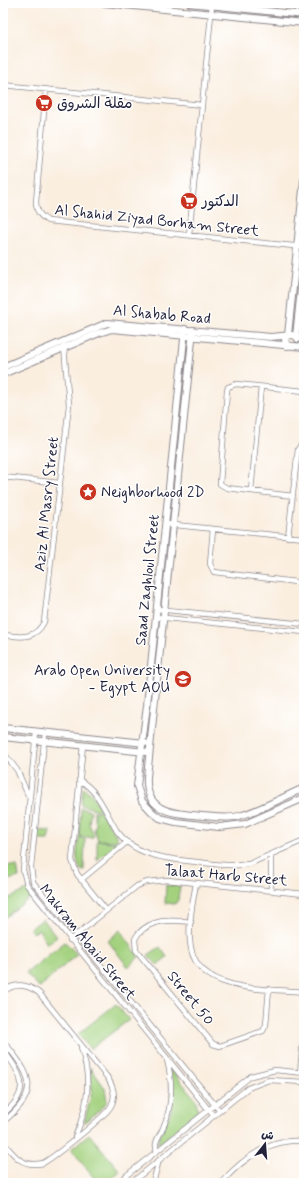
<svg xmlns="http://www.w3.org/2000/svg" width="307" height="1186" font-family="Mynerve,'Playpen Sans Arabic',sans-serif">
	<rect width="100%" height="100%" fill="#fff"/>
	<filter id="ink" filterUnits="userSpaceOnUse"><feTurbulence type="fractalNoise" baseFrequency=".025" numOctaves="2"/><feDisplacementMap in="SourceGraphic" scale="8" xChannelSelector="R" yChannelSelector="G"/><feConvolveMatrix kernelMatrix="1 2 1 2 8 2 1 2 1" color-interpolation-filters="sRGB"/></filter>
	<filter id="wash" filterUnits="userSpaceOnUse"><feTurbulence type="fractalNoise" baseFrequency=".012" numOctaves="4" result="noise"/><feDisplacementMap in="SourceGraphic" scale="16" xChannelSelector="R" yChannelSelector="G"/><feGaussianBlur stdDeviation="0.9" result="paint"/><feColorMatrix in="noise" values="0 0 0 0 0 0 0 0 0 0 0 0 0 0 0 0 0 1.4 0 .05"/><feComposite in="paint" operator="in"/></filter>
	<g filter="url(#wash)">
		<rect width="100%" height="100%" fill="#faeedf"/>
		<path fill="#a3d17e" stroke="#627a5c" d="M 260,3 L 304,3 L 304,6 L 297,9 L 252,5 Z
			M 83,788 L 92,794 L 101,811 L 81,805 Z
			M 81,808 L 91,811 L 89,824 L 94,835 L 92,838 L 79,836 Z
			M 94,811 L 102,813 L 117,837 L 117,841 L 98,840 L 94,829 L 96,823 L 94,821 Z
			M 37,830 L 50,831 L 48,840 L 37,840 Z
			M 79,837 L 85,839 L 84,870 L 82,871 C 74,862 77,849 79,837 Z
			M 97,840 L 117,843 L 117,844 L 97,860 Z
			M 3,866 L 17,866 L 19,877 L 7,880 L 5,883 Z
			M 166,885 L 180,886 L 178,900 L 175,904 L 165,903 Z
			M 27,890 L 31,897 L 3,919 L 3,901 Z
			M 43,919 L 57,937 L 47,944 L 39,930 L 33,933 L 30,929 Z
			M 120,930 L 139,957 L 128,967 L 108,941 Z
			M 65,942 L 77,954 L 39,988 L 26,973 Z
			M 160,947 L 167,957 L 157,965 L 148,955 Z
			M 116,1004 L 129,1020 L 90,1049 L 78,1034 Z
			M 90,1067 L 105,1088 L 107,1101 L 103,1107 L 84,1123 L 92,1092 Z
			M 170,1068 L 196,1100 L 198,1111 L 158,1145 L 158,1140 L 171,1111 Z
			M 89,1134 L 120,1171 L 106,1183 L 98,1183 L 71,1149 Z"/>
	</g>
	<g filter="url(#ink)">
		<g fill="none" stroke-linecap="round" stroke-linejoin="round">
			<defs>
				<path id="street" d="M 238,8 L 247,3
					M 3,85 L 202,105
					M 46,89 L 36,202 C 36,211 40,216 48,221 L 304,247
					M 189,235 L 212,5
					M 3,477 L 60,483
					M 251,491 L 261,387
					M 293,496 L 227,488 L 220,484 L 227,391 L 228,387 L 236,384 L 304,391
					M 165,524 L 304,538
					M 213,529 L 210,564 L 214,572 L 304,583
					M 288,537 L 298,449 L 304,441
					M 157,609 L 304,624
					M 156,617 L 304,632
					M 3,635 C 20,637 35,640 44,622 L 69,405 L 64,346
					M 36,732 L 23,870 L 27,885 L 213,1115
					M 45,733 L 31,867 L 33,882 L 219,1110
					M 83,745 L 72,860 L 77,874 L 106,910
					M 3,752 L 17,770 L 28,795
					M 79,780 C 99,791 105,812 117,831 C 135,857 169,859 197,862 C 212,864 226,866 240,865 L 249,864 L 304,840
					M 81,880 L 127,842
					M 196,883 C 193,902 188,922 190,941 C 193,994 266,988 304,992
					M 271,890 L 271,854
					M 191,922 C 170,920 153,918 138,934 L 135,939 L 136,950 L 213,1044 L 220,1046 L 263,1031 L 266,1025 L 269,989
					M 70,940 L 137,886 L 147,882 L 167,880 L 304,894
					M 3,992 C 15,982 27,984 39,993 L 107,1077 C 113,1086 117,1096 111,1106 C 106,1116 54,1157 43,1163 C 23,1168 14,1156 3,1142
					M 3,1041 C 31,1075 42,1090 3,1122
					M 3,1050 C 23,1075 31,1092 3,1114
					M 300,1072 L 304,1031
					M 75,1137 C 88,1107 92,1080 81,1048
					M 157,1151 C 153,1142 160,1136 163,1128 C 173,1105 173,1083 167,1060
					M 117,1183 L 251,1076 L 275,1070 L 304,1073
					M 131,1183 L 248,1088 L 269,1080 L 304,1082
					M 153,1183 L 159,1160
					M 221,1183 C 242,1159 270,1138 304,1141"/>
				<path id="secondary" d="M 104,3 L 304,23
					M 189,3 L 304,15
					M 185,329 L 147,705 L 137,786 L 142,801 L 153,813 L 160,818 L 176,822 L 219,827 L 245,824 L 304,798
					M 193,330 L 147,777 C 145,814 175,813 203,816 C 215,817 228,819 239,816 C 261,810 283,797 304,788
					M 298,339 L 296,336 L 304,261
					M 287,346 L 285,340 L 288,335 L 304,180
					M 3,367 L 107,323 L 271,337 L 292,335 L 304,339
					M 3,374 L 99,333 L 112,329 L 304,347
					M 3,728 L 145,743
					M 3,737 L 145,752"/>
			</defs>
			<use href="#street" stroke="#8e888d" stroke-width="6"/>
			<use href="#secondary" stroke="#8e888d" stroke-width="8"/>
			<use href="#street" stroke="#fff" stroke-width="4.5"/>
			<use href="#secondary" stroke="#fff" stroke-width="6"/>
		</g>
	</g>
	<defs>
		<symbol id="supermarket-disc" viewBox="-11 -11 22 22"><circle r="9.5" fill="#c8321e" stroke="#fff"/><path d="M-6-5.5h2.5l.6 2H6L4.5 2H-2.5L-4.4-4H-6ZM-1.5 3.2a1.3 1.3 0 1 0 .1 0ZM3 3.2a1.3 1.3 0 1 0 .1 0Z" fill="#fff"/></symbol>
		<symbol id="sight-disc" viewBox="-11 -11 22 22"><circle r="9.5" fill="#c8321e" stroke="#fff"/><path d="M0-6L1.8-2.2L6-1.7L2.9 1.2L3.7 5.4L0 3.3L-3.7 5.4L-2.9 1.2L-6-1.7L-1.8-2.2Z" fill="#fff"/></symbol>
		<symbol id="university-disc" viewBox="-11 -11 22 22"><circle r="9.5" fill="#c8321e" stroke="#fff"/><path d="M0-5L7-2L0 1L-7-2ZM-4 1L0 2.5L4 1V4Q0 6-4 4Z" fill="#fff"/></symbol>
	</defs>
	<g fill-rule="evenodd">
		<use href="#supermarket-disc" x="34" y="93" width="20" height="20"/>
		<use href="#supermarket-disc" x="179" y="191" width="20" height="20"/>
		<use href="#sight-disc" x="78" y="482" width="20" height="20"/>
		<use href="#university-disc" x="173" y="669" width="20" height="20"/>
	</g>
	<g text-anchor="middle" stroke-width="3" stroke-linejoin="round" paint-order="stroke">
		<g font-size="15" fill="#22223b" stroke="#fff" text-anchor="start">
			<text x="57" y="108">مقلة الشروق</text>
			<text x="202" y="206">الدكتور</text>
			<text x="101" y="497">Neighborhood 2D</text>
			<text x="170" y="675" text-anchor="end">Arab Open University<tspan x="170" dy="17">- Egypt AOU</tspan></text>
		</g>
		<g font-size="15" fill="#22223b" stroke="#fff">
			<text transform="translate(157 220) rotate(6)" y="5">Al Shahid Ziyad Borham Street</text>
			<text transform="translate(162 314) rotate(5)" y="5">Al Shabab Road</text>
			<text transform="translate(46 504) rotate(-84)" y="5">Aziz Al Masry Street</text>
			<text transform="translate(147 580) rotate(-84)" y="5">Saad Zaghloul Street</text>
			<text transform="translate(226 875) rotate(5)" y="5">Talaat Harb Street</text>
			<text transform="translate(88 942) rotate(51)" y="5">Makram Abaid Street</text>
			<text transform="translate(191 998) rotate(51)" y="5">Street 50</text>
		</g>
	</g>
	<rect width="307" height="1186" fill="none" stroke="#fff" stroke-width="16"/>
	<g transform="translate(265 1144) rotate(17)" stroke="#ffffff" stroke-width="3" paint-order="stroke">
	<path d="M0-3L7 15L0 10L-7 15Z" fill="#22223b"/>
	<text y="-6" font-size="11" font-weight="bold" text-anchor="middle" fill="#22223b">ش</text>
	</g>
</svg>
